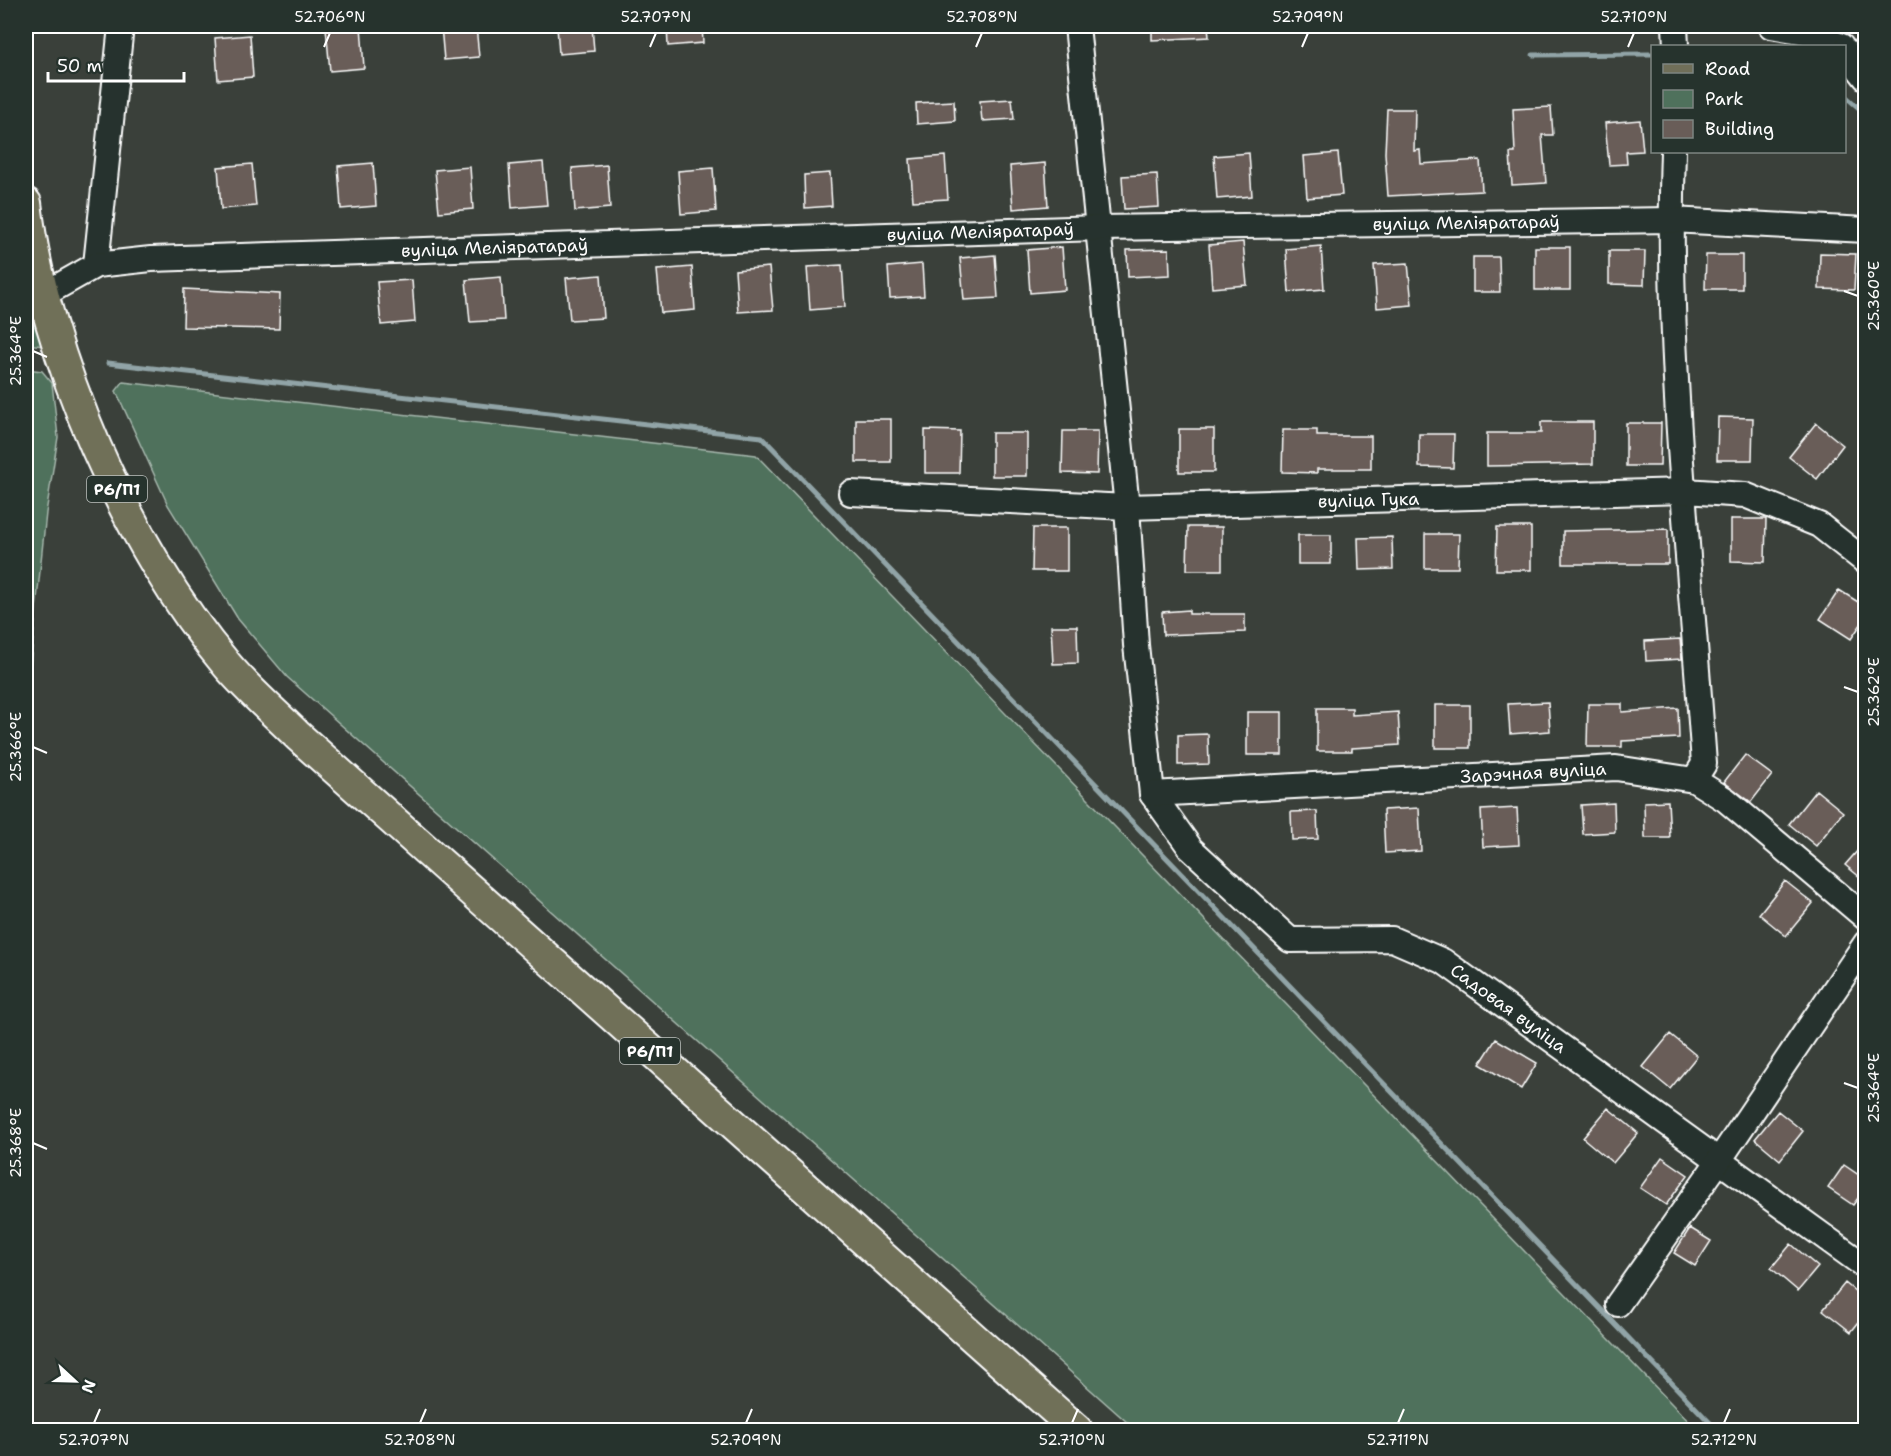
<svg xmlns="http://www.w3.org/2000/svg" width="1891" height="1456" font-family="'Shantell Sans',sans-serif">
	<rect width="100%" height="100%" fill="#3a403a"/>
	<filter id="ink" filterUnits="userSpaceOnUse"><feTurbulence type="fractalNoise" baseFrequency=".0167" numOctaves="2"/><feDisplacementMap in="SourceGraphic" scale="12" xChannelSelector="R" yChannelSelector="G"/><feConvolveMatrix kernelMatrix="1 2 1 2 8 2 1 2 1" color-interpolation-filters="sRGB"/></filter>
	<g filter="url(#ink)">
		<path fill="#4f715c" stroke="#a7b8ae" stroke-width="1.5" d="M 26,278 L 44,346 L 26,344 Z
			M 26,369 L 42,371 L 52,383 L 58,437 L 46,513 L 26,705 Z
			M 123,382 L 756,455 L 1697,1430 L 1136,1430 L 287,677 L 238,619 L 168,505 L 116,391 Z"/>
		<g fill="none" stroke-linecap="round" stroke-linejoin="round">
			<path stroke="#91a4a7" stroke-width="5" d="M 1533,55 L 1652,54
				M 1844,95 L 1866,114
				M 108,363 L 762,437 L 1717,1430"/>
		</g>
		<path fill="#695d58" stroke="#fff" stroke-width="1.5" d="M 361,26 L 364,68 L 330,71 L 326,28 Z
			M 441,26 L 476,26 L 479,57 L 444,60 Z
			M 557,26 L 592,26 L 594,51 L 559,54 Z
			M 667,26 L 702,26 L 703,43 L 668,46 Z
			M 1152,26 L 1208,26 L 1209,37 L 1152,40 Z
			M 250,35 L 253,77 L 218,80 L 215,38 Z
			M 1012,99 L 1014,119 L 982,121 L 980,101 Z
			M 954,101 L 955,121 L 917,124 L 916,103 Z
			M 1551,107 L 1553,135 L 1542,135 L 1546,183 L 1512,185 L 1510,153 L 1515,153 L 1513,109 Z
			M 1387,109 L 1415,109 L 1414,151 L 1420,150 L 1421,164 L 1480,160 L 1482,191 L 1388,196 L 1385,153 Z
			M 1640,120 L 1643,151 L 1626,152 L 1627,164 L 1609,165 L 1605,123 Z
			M 1249,153 L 1252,196 L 1217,199 L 1214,156 Z
			M 1338,153 L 1342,195 L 1307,198 L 1304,156 Z
			M 945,156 L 948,199 L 913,201 L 910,159 Z
			M 543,162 L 547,205 L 512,208 L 509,165 Z
			M 373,163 L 376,206 L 341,209 L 338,166 Z
			M 1045,163 L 1048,206 L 1013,209 L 1010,166 Z
			M 252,164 L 256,206 L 221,209 L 218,167 Z
			M 607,165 L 610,208 L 575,211 L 572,168 Z
			M 470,167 L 473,209 L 439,212 L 435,170 Z
			M 713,168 L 716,211 L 681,214 L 678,171 Z
			M 830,173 L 832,206 L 805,208 L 804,175 Z
			M 1157,174 L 1159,207 L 1124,209 L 1122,176 Z
			M 1243,242 L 1247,285 L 1212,288 L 1209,245 Z
			M 1321,246 L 1324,289 L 1289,292 L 1286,249 Z
			M 1062,247 L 1065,290 L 1030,293 L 1027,250 Z
			M 1535,247 L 1570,247 L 1570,290 L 1535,290 Z
			M 1169,249 L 1170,275 L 1128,277 L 1127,250 Z
			M 1609,251 L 1645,251 L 1644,285 L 1609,284 Z
			M 1820,253 L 1856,254 L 1854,290 L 1819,289 Z
			M 995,255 L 998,298 L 964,300 L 960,258 Z
			M 1706,255 L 1742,255 L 1742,289 L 1705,289 Z
			M 1473,257 L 1499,257 L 1500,292 L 1473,292 Z
			M 1408,263 L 1412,305 L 1377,308 L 1374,265 Z
			M 922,264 L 924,296 L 890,298 L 888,267 Z
			M 842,265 L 845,307 L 810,310 L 807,267 Z
			M 692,267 L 695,310 L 661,313 L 657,270 Z
			M 769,267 L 773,310 L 738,312 L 735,270 Z
			M 601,275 L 604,318 L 570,320 L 566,278 Z
			M 501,277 L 504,320 L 470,322 L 466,280 Z
			M 412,280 L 415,322 L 381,325 L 377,282 Z
			M 184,289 L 280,294 L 279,329 L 183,327 Z
			M 1718,417 L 1753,418 L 1752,460 L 1717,460 Z
			M 856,419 L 891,419 L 891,462 L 856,462 Z
			M 1541,422 L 1593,422 L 1593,464 L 1487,466 L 1487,433 L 1541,433 Z
			M 1626,423 L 1661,423 L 1660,466 L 1626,466 Z
			M 1816,423 L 1843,445 L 1817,479 L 1789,457 Z
			M 1179,429 L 1214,429 L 1214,472 L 1179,472 Z
			M 925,430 L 960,431 L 959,473 L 925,473 Z
			M 1283,430 L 1317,430 L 1317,436 L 1371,436 L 1371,469 L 1317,469 L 1317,473 L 1282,472 Z
			M 1063,431 L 1098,431 L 1097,474 L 1062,473 Z
			M 992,433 L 1027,433 L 1027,476 L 992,476 Z
			M 1419,434 L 1454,434 L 1453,468 L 1419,467 Z
			M 1731,519 L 1766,519 L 1765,562 L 1731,561 Z
			M 1188,527 L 1222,527 L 1222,570 L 1187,570 Z
			M 1497,527 L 1531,527 L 1531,570 L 1496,570 Z
			M 1033,528 L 1067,528 L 1067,571 L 1032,571 Z
			M 1668,529 L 1668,564 L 1563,564 L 1563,531 Z
			M 1425,534 L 1459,534 L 1458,568 L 1425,568 Z
			M 1298,535 L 1331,535 L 1331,564 L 1298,564 Z
			M 1392,537 L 1393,569 L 1359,570 L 1358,538 Z
			M 1839,590 L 1866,607 L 1866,617 L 1851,639 L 1820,619 Z
			M 1189,610 L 1189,614 L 1245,614 L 1245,632 L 1163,635 L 1162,612 Z
			M 1051,626 L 1077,626 L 1078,663 L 1053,664 Z
			M 1680,639 L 1682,659 L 1646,661 L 1645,641 Z
			M 1548,702 L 1550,731 L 1510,734 L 1508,704 Z
			M 1588,704 L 1622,704 L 1622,712 L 1678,708 L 1679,738 L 1622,741 L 1622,747 L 1587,747 Z
			M 1435,705 L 1470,705 L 1470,748 L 1435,748 Z
			M 1317,708 L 1352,708 L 1352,715 L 1398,712 L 1400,745 L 1352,748 L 1352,751 L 1317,751 Z
			M 1247,712 L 1282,712 L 1282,755 L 1247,755 Z
			M 1208,734 L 1209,764 L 1178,765 L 1178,735 Z
			M 1745,755 L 1772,775 L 1751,802 L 1724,782 Z
			M 1816,790 L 1843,812 L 1816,846 L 1789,824 Z
			M 1668,801 L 1670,838 L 1645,838 L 1644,802 Z
			M 1614,803 L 1615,832 L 1583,834 L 1581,805 Z
			M 1419,808 L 1421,851 L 1385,853 L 1383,810 Z
			M 1517,808 L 1519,845 L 1483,847 L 1481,810 Z
			M 1317,811 L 1318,839 L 1292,840 L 1291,812 Z
			M 1866,841 L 1866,882 L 1845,865 Z
			M 1785,881 L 1813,903 L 1786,936 L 1759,914 Z
			M 1670,1034 L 1697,1056 L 1670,1089 L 1643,1067 Z
			M 1496,1039 L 1537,1063 L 1521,1089 L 1480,1064 Z
			M 1608,1108 L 1638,1133 L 1613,1163 L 1583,1138 Z
			M 1778,1111 L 1803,1131 L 1780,1160 L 1755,1139 Z
			M 1662,1157 L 1688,1175 L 1666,1205 L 1640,1188 Z
			M 1844,1165 L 1866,1180 L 1866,1187 L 1853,1205 L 1828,1188 Z
			M 1690,1228 L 1711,1241 L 1695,1266 L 1674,1253 Z
			M 1791,1244 L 1818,1267 L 1798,1291 L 1771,1268 Z
			M 1845,1283 L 1866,1300 L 1866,1313 L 1851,1332 L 1823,1310 Z"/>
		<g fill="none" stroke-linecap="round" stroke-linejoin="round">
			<defs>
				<g id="minor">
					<path id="s1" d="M 1077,26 L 1127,507 L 1136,645 L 1152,794 L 1191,849 L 1290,940 L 1392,939 L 1443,961 L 1866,1267"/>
					<path d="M 1675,26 L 1676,46"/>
					<path d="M 1771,26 L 1806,32 L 1841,46"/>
					<path d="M 1844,50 L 1866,78"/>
					<path d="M 1673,152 C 1666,355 1690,560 1704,764 L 1694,780"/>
					<path d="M 96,265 L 121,26"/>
					<path id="s2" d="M 43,295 L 96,265 L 151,259 L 1099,228 L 1671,220 L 1866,230"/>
					<path id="s3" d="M 851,493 L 1127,507 L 1685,491 L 1745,495 L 1819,525 L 1866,562"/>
					<path id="s4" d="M 1152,794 L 1616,768 L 1694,780 L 1726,800 L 1866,918"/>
					<path d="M 1618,1304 L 1718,1162 L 1866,943"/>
				</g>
				<path id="major" d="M 26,203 C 44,356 128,548 227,665 C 248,690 275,713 298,736 L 1077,1430"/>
			</defs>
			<use href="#minor" stroke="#fff" stroke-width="28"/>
			<use href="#major" stroke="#fff" stroke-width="34"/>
			<use href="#minor" stroke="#26332d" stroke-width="24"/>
			<use href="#major" stroke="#706f59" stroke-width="30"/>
		</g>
	</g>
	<path fill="none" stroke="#fff" stroke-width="2" d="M 324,47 L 330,33M 650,47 L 656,33M 976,47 L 982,33M 1302,47 L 1308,33M 1628,47 L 1634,33M 1844,291 L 1858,296M 33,351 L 47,357M 1844,687 L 1858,692M 33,747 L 47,753M 1844,1083 L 1858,1088M 33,1143 L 47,1149M 94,1423 L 100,1409M 420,1423 L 426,1409M 746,1423 L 752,1409M 1072,1423 L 1078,1409M 1398,1423 L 1404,1409M 1724,1423 L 1730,1409"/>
	<g text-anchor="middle" stroke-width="4.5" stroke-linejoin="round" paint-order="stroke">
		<g fill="#26332d" stroke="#bec2c0" stroke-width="1.5">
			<rect x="87" y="476" width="60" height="26" rx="4.5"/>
			<rect x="620" y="1038" width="60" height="26" rx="4.5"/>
		</g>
		<g font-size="16" font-weight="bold" fill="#fff">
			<text x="117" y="495">Р6/П1</text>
			<text x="650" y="1057">Р6/П1</text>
		</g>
		<g font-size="18" fill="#fff" stroke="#26332d">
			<text dy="6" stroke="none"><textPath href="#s2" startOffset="1432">вуліца Меліяратараў</textPath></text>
			<text dy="6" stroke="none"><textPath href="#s2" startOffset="946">вуліца Меліяратараў</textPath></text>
			<text dy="6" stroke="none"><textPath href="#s2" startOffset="460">вуліца Меліяратараў</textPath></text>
			<text dy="6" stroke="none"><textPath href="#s3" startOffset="518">вуліца Гука</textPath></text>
			<text dy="6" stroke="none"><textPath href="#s4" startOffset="382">Зарэчная вуліца</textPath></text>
			<text dy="6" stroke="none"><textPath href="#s1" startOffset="1212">Садовая вуліца</textPath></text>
		</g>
	</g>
	<rect width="1891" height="1456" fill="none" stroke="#26332d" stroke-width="66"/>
	<rect x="1651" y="45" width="195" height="108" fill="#26332d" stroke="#7d8581" stroke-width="1.5"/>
	<rect x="1663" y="64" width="30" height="9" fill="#706f59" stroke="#7d8581" stroke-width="1.5"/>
	<text x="1705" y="75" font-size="18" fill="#ffffff">Road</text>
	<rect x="1663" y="90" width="30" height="18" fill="#4f715c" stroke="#7d8581" stroke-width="1.5"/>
	<text x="1705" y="105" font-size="18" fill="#ffffff">Park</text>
	<rect x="1663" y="120" width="30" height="18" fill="#695d58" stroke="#7d8581" stroke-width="1.5"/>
	<text x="1705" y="135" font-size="18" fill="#ffffff">Building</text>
	<g transform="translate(75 1381) rotate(112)" stroke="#26332d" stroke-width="4.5" paint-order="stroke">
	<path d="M0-4.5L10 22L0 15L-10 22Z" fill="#ffffff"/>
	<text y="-9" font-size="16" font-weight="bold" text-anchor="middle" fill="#ffffff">N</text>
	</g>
	<path d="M48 72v9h136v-9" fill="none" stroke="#ffffff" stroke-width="3"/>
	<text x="57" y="72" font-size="18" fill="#ffffff" stroke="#26332d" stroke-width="4.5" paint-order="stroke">50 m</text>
	<rect x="33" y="33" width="1825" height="1390" fill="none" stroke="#fff" stroke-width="2"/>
	<g font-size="15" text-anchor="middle" fill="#fff">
		<text x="330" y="22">52.706°N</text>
		<text x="656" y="22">52.707°N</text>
		<text x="982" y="22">52.708°N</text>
		<text x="1308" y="22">52.709°N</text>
		<text x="1634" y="22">52.710°N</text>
		<text transform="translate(1874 296) rotate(-90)" y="5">25.360°E</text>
		<text transform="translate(16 351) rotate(-90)" y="5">25.364°E</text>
		<text transform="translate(1874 692) rotate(-90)" y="5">25.362°E</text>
		<text transform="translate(16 747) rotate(-90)" y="5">25.366°E</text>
		<text transform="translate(1874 1088) rotate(-90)" y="5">25.364°E</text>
		<text transform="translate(16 1143) rotate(-90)" y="5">25.368°E</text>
		<text x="94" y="1445">52.707°N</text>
		<text x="420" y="1445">52.708°N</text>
		<text x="746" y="1445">52.709°N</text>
		<text x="1072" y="1445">52.710°N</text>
		<text x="1398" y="1445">52.711°N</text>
		<text x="1724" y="1445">52.712°N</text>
	</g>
</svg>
